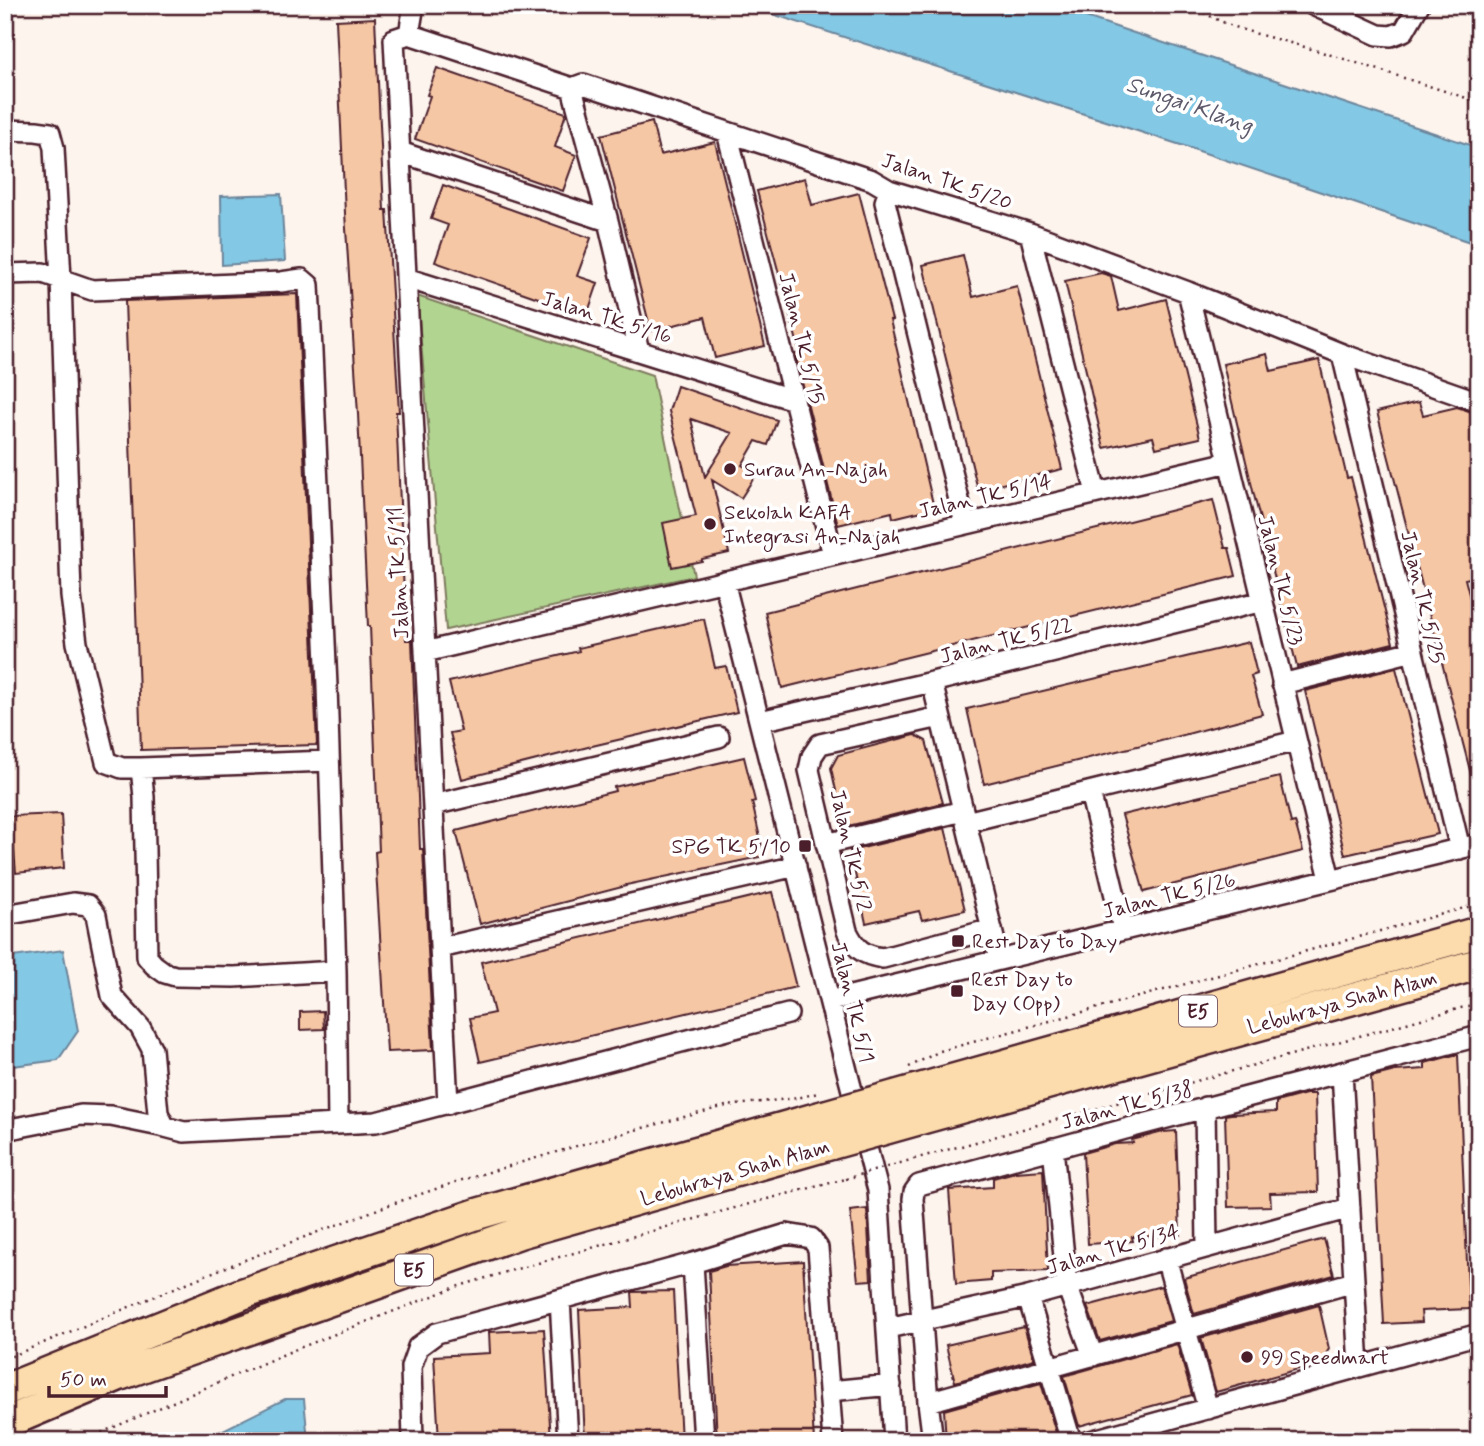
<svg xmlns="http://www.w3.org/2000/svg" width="1484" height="1446" font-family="Mynerve,sans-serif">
	<rect width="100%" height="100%" fill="#fdf4ed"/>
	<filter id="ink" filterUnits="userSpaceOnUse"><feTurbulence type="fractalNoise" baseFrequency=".0143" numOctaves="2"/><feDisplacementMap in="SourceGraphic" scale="14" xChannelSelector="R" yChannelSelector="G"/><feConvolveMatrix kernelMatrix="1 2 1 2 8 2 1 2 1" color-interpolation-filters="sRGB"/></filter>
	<g filter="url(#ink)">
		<path fill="#b1d590" stroke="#7e7a5e" stroke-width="2" d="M 417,296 L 652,375 L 694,576 L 446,630 Z"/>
		<path fill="#83c8e4" stroke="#6c849a" stroke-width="2" d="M 744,5 L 1050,5 L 1479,148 L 1479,245 L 1184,146 Z
			M 281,194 L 285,261 L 222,265 L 221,196 Z
			M 63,950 L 78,1031 L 58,1060 L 5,1067 L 5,958 Z
			M 285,1399 L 304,1399 L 308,1441 L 218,1441 L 215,1434 Z"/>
		<path fill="#f6c7a5" stroke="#4a1f2b" stroke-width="2" fill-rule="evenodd" d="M 375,18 L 384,210 L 387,210 L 399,412 L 396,412 L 406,640 L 412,640 L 420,849 L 423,849 L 433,1050 L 387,1052 L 375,852 L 379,851 L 370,626 L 368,626 L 358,414 L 345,213 L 336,20 Z
			M 437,68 L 566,113 L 555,147 L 576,155 L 563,191 L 415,139 L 430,96 L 427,95 Z
			M 652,122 L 660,155 L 715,142 L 765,346 L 715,358 L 705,317 L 651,331 L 601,135 Z
			M 805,178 L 812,205 L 859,193 L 892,320 L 890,320 L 934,508 L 893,518 L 892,512 L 838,525 L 795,354 L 800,353 L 757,191 Z
			M 443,185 L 591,238 L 577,276 L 598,283 L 587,315 L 435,262 L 448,225 L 431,219 Z
			M 963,255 L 973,297 L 1017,286 L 1062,469 L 978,490 L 923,265 Z
			M 1101,273 L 1111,276 L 1119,311 L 1166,299 L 1200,438 L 1156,448 L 1153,437 L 1104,448 L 1065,281 Z
			M 297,294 L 317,745 L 141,750 L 125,301 Z
			M 1267,354 L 1271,371 L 1319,360 L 1347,478 L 1351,477 L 1393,643 L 1297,667 L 1253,491 L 1223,364 Z
			M 677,386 L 777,420 L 768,445 L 756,441 L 742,465 L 757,473 L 741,498 L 712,480 L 729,553 L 702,559 L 702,561 L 672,567 L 663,523 L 696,516 L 669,411 ZM 691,419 L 732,433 L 705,477 Z
			M 1419,402 L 1423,415 L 1457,407 L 1475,413 L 1479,431 L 1479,576 L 1465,579 L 1479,633 L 1479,786 L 1474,786 L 1377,412 Z
			M 1213,500 L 1225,548 L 1229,548 L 1236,576 L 782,688 L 765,612 Z
			M 704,619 L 715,668 L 726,666 L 737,712 L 592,746 L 462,779 L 450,733 L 461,731 L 449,682 L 579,651 L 578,648 Z
			M 1249,642 L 1257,674 L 1251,676 L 1262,714 L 1150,744 L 1149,743 L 984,784 L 967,709 Z
			M 1396,668 L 1438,834 L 1345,855 L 1305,691 Z
			M 915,735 L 926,741 L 943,803 L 844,827 L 831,768 L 838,755 Z
			M 744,757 L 755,801 L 752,802 L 764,856 L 626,885 L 626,886 L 480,924 L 456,831 L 615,791 L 614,787 Z
			M 1280,777 L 1291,823 L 1295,822 L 1303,851 L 1144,892 L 1122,815 Z
			M 61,814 L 64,868 L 16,873 L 11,816 Z
			M 945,828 L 965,910 L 922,920 L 919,911 L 866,923 L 850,851 Z
			M 772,892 L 796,987 L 480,1062 L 470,1018 L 494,1013 L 481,962 Z
			M 323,1011 L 324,1029 L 300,1030 L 300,1012 Z
			M 1454,1055 L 1458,1055 L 1469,1309 L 1421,1311 L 1422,1322 L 1384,1324 L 1371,1077 L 1395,1071 L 1425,1069 L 1425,1063 Z
			M 1306,1094 L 1315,1094 L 1318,1192 L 1270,1193 L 1271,1206 L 1228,1207 L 1225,1115 L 1231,1114 L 1276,1112 L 1276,1102 Z
			M 1176,1131 L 1180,1235 L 1132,1237 L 1133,1241 L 1088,1244 L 1083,1153 L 1115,1144 L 1133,1143 L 1132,1140 L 1163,1132 Z
			M 1043,1170 L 1048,1271 L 991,1273 L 991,1281 L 956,1284 L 949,1190 L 993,1187 L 993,1178 L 1015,1172 Z
			M 867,1209 L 871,1280 L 858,1281 L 850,1211 Z
			M 1324,1239 L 1334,1275 L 1194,1314 L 1184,1278 Z
			M 803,1261 L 814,1441 L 717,1441 L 709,1271 L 726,1266 Z
			M 1161,1286 L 1171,1321 L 1100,1341 L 1087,1306 Z
			M 673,1291 L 681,1441 L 585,1441 L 579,1310 L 633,1307 L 632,1292 Z
			M 1319,1305 L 1329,1349 L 1320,1363 L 1216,1392 L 1201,1338 Z
			M 1024,1327 L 1034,1359 L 955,1382 L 946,1345 Z
			M 544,1329 L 551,1441 L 439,1441 L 434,1356 L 490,1353 L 489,1332 Z
			M 1177,1344 L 1192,1395 L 1079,1426 L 1064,1376 Z
			M 1041,1383 L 1056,1433 L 1025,1441 L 946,1441 L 944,1410 Z"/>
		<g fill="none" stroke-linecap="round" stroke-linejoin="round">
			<defs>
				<path id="minor" d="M 1313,5 L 1378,35 L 1391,36 L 1404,31 L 1419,5
					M 409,34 L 414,5
					M 572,88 L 608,221 L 639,351
					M 5,130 L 36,131 L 50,133 L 54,148 L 61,279 L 71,596 L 77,643 L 106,762 L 122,768 L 141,768 L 144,797 L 147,957 L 154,965 L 165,973 L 175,976 L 234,977 L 336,971 L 327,686 L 309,285 L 302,279 L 281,282 L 92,290 L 43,273 L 5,274
					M 727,132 L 833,555
					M 400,152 L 608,221
					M 889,190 L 885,202 L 965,524
					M 1030,233 L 1096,493
					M 406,278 L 794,400
					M 1188,292 L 1330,879
					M 1342,354 L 1460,849
					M 724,581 L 849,1079 L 878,1190 L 894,1441
					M 425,652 L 1229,462
					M 932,682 L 999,959
					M 1282,684 L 1413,651
					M 940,717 L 820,744 L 812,756 L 809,770 L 847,931 C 856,949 862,955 883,958 L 992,929
					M 760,721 L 932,682 L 1263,601
					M 141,768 L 329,761
					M 1090,792 L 1123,929
					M 433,805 L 719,737
					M 966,822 L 1296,741
					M 826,844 L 963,811
					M 5,915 L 73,903 L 88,905 L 96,915 L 112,996 L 140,1027 L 152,1049 L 158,1113 L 165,1127 L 184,1132 L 376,1122 L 788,1014
					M 440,948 L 796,866
					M 336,971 L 338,1124
					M 830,1001 L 1479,844
					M 1342,1072 L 1359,1367
					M 448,1104 L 394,39 L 409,34 L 572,88 L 583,84 L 872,180 L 889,190 L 1030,233 L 1188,292 L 1342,354 L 1479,402
					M 1205,1107 L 1207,1247
					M 5,1130 L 81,1115 L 111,1116 L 165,1127
					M 1053,1148 L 1067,1286 L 1093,1356
					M 1166,1258 L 1208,1409
					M 693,1263 L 704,1441
					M 1028,1297 L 1071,1441
					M 560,1300 L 568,1441
					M 888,1328 L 1028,1297 L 1350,1208
					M 830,1391 L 891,1385
					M 928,1402 L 1354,1282
					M 413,1441 L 411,1367 L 418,1347 L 437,1333 L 693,1263 L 787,1234 L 811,1238 L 818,1248 L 833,1441
					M 933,1441 L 928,1402 L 913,1199 L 914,1192 L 919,1185 L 1140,1125 L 1479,1036
					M 1090,1441 L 1479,1334"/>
				<path id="highway" d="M 916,1090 L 1479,932
					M 920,1119 L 1479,964
					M 5,1390 L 242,1294 L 477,1214 L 824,1116
					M 5,1423 L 119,1375 L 519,1233 L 831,1144"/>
			</defs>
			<use href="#minor" stroke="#4a1f2b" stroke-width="24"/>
			<use href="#highway" stroke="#4a1f2b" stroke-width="35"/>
			<path stroke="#4a1f2b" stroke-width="2.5" stroke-dasharray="2 5" stroke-linecap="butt" d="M 1192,5 C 1227,30 1269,36 1308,48 C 1365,65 1422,84 1479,102
				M 909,1067 L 940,1051 L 1479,904
				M 914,1159 L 1479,1003
				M 5,1359 L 208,1274 L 386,1206 L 459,1181 L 590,1142 L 726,1106 L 797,1098 L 818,1093
				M 82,1441 L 289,1352 L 456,1287 L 506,1272 L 763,1200 L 846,1179"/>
			<use href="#minor" stroke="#fff" stroke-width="19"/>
			<use href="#highway" stroke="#fcdcac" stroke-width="30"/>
			<defs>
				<path id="highway-bridge" d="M 824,1116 L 916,1090
					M 831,1144 L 920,1119"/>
			</defs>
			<use href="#highway-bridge" stroke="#4a1f2b" stroke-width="35" stroke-linecap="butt"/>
			<path stroke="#4a1f2b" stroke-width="2.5" stroke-dasharray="2 5" stroke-linecap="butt" d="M 846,1179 L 914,1159"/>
			<use href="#highway-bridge" stroke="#fcdcac" stroke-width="30"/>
		</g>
	</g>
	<g fill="#4a1f2b" stroke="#fff" stroke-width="2.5">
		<circle cx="730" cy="469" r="7"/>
		<circle cx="710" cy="524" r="7"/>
		<rect x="798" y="839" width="14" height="14" rx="3.5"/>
		<rect x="951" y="934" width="14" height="14" rx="3.5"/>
		<rect x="950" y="984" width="14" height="14" rx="3.5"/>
		<circle cx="1247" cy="1357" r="7"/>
	</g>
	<g text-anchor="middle" stroke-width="7" stroke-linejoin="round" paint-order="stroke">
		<g fill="#fff" stroke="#80626b" stroke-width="2">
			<rect x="1179" y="995.5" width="38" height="31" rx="5"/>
			<rect x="395" y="1254.5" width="38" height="31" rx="5"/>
		</g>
		<g font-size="19" font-weight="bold" fill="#4a1f2b">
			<text x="1198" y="1018">E5</text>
			<text x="414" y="1277">E5</text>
		</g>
		<g font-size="21" fill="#4a1f2b" stroke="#fff">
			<text transform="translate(947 181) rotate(19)" y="7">Jalan TK 5/20</text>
			<text transform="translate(607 317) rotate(17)" y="7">Jalan TK 5/16</text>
			<text transform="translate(802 338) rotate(76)" y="7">Jalan TK 5/15</text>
			<text transform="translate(985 496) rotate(-13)" y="7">Jalan TK 5/14</text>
			<text transform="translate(398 573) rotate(-93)" y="7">Jalan TK 5/11</text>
			<text transform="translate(1281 580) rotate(76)" y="7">Jalan TK 5/23</text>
			<text transform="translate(1423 597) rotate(77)" y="7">Jalan TK 5/25</text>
			<text transform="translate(1006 640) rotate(-14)" y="7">Jalan TK 5/22</text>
			<text transform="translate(851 850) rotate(77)" y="7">Jalan TK 5/2</text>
			<text transform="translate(1169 895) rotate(-14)" y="7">Jalan TK 5/26</text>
			<text transform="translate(853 1002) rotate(76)" y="7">Jalan TK 5/1</text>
			<text transform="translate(1342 1002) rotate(-15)" y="7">Lebuhraya Shah Alam</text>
			<text transform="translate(1127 1105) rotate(-15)" y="7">Jalan TK 5/38</text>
			<text transform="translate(735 1172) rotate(-16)" y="7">Lebuhraya Shah Alam</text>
			<text transform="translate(1113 1249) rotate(-16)" y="7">Jalan TK 5/34</text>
		</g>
		<g font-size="21" fill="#4a1f2b" stroke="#fff" text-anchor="start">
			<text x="744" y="476">Surau An-Najah</text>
			<text x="724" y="519">Sekolah KAFA<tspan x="724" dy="24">Integrasi An-Najah</tspan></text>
			<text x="791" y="853" text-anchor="end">SPG TK 5/10</text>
			<text x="972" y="948">Rest Day to Day</text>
			<text x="971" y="986">Rest Day to<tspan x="971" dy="24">Day (Opp)</tspan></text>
			<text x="1261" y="1364">99 Speedmart</text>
		</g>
		<g font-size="23" font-style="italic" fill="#5e5a6c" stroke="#fff">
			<text transform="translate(1190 104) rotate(19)" y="8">Sungai Klang</text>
		</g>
	</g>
	<rect width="1484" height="1446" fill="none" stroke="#fff" stroke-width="28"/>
	<rect x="14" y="14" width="1456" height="1418" fill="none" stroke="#4a1f2b" stroke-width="2.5" filter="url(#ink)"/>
	<path d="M49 1386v10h117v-10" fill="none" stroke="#4a1f2b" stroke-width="3.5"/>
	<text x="60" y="1386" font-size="21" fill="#4a1f2b" stroke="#ffffff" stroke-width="5" paint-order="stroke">50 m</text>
</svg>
